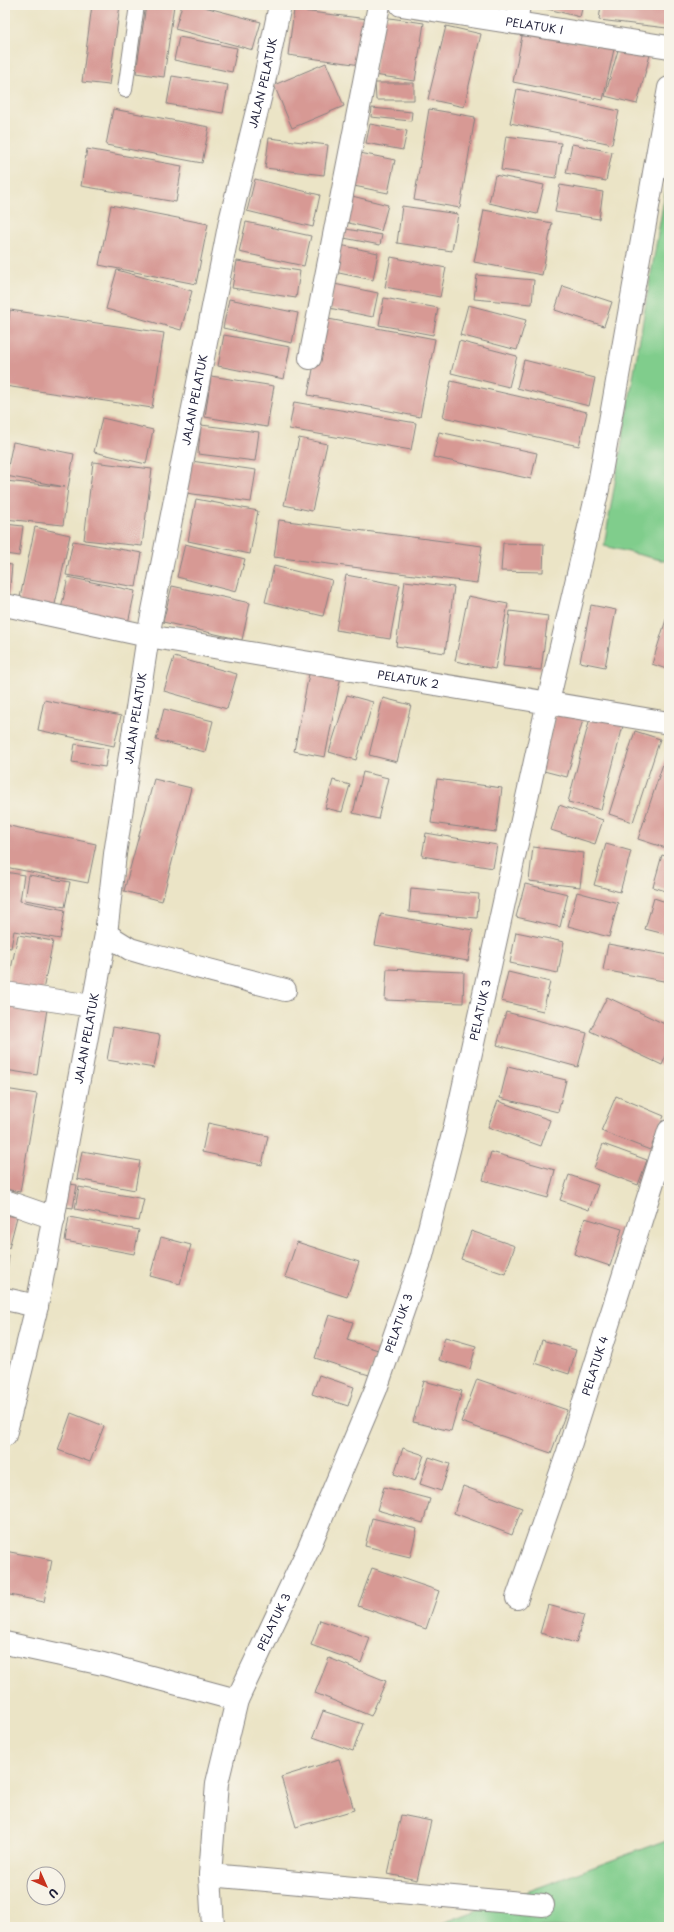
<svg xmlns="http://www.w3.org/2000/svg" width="674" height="1932" font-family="'Playpen Sans',sans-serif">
	<rect width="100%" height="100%" fill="#f7f3e8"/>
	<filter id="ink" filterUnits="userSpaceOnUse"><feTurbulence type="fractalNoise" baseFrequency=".025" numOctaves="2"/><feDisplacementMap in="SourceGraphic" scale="8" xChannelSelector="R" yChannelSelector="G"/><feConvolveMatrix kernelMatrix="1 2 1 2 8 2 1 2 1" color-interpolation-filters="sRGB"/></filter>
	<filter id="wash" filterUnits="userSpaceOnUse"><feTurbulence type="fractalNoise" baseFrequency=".012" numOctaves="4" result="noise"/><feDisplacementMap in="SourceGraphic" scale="16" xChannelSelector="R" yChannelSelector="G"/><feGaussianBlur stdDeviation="0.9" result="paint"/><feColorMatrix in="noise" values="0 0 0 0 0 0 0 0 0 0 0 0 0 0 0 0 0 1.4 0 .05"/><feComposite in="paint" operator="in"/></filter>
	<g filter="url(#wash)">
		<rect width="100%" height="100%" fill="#ebe4c6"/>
		<path fill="#80cd8c" stroke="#517864" d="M 669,170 L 669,562 L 604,546 Z
			M 669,1839 L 669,1927 L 432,1927 Z"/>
		<g id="blocks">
			<path fill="#d79994" d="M 92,5 L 120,5 L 109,85 L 82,82 Z
				M 146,5 L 174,5 L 164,77 L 136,73 Z
				M 182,5 L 197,5 L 261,22 L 253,50 L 175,29 Z
				M 483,5 L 501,5 L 499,10 Z
				M 532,5 L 583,5 L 580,17 Z
				M 601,5 L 669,5 L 667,28 L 599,20 Z
				M 294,10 L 368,19 L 361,65 L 288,55 Z
				M 383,17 L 424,23 L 415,81 L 374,75 Z
				M 446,26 L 481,34 L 464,107 L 428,99 Z
				M 523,31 L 614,49 L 603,100 L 513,82 Z
				M 179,37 L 237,48 L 232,72 L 174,60 Z
				M 620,43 L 651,51 L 637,104 L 605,96 Z
				M 326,63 L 344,106 L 292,128 L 274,85 Z
				M 172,76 L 228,85 L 223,113 L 167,104 Z
				M 375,83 L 414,83 L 414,100 L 376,100 Z
				M 517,89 L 619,111 L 612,144 L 510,123 Z
				M 372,108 L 412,112 L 411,121 L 371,117 Z
				M 113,109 L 209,127 L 202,163 L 106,145 Z
				M 429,109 L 475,117 L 460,208 L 414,200 Z
				M 370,124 L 407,131 L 403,150 L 366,143 Z
				M 506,136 L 561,143 L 556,178 L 501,170 Z
				M 269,138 L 328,145 L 324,175 L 265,168 Z
				M 572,144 L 612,152 L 606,181 L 566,173 Z
				M 87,149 L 182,166 L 176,202 L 81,186 Z
				M 360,153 L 395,160 L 388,193 L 354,186 Z
				M 495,175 L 544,185 L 537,214 L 489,203 Z
				M 255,179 L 320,195 L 313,227 L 247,211 Z
				M 560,185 L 603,192 L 599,219 L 555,212 Z
				M 352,196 L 388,205 L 381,231 L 345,222 Z
				M 111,205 L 208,224 L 196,284 L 99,265 Z
				M 402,206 L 458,214 L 452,251 L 397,243 Z
				M 484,210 L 552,223 L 542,275 L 474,262 Z
				M 246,222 L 311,236 L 304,266 L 239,252 Z
				M 346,229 L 382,235 L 380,245 L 344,238 Z
				M 340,245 L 378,253 L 373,280 L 334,272 Z
				M 391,257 L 446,268 L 440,297 L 385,287 Z
				M 237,261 L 300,271 L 296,298 L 232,288 Z
				M 117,270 L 192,291 L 181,330 L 106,309 Z
				M 477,275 L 534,280 L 532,304 L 474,299 Z
				M 334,284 L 378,293 L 373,317 L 329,308 Z
				M 563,286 L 612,302 L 604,326 L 555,310 Z
				M 384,298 L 438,308 L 433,335 L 379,325 Z
				M 229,299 L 298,313 L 292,343 L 223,328 Z
				M 468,305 L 526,320 L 517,350 L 460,335 Z
				M 10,310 L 164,333 L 152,408 L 5,386 L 5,345 Z
				M 323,318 L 435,339 L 420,417 L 308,395 Z
				M 224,335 L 290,347 L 284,379 L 218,366 Z
				M 459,341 L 517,356 L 509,387 L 451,373 Z
				M 524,360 L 595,378 L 589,406 L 517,388 Z
				M 211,376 L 274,386 L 267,427 L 205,417 Z
				M 451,381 L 587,412 L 579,446 L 443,417 Z
				M 294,402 L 416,423 L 411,450 L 289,429 Z
				M 102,418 L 153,430 L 146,464 L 94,452 Z
				M 201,425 L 259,432 L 255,461 L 198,454 Z
				M 439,432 L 537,453 L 531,479 L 433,457 Z
				M 299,438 L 327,444 L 312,511 L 284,505 Z
				M 13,442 L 74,454 L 68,488 L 63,525 L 5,519 L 5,481 L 65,487 L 6,476 Z
				M 191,461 L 256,470 L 251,502 L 186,493 Z
				M 93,462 L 152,469 L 142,546 L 84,540 Z
				M 196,499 L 258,511 L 250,554 L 188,541 Z
				M 279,520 L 482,546 L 477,583 L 274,557 Z
				M 5,524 L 23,526 L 19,556 L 5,554 Z
				M 35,527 L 70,535 L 54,609 L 19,602 Z
				M 73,541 L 142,553 L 136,587 L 66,575 Z
				M 503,543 L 544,544 L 543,572 L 501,571 Z
				M 185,544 L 245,559 L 236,592 L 177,577 Z
				M 5,564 L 12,565 L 9,596 L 5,595 Z
				M 274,566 L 332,580 L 323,616 L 265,602 Z
				M 346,575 L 400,585 L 390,639 L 336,630 Z
				M 68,577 L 135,591 L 127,628 L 60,614 Z
				M 405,581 L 454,587 L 445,653 L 396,646 Z
				M 172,586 L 250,603 L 242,640 L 163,622 Z
				M 468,596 L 508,604 L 495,669 L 455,661 Z
				M 591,605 L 616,610 L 605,667 L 580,662 Z
				M 669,610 L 669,670 L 652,664 Z
				M 510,611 L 548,616 L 541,670 L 503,666 Z
				M 174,657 L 237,674 L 227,709 L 164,691 Z
				M 310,669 L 341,676 L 325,757 L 294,751 Z
				M 347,695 L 373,702 L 356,760 L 329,752 Z
				M 383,698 L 411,705 L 397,762 L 369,755 Z
				M 44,700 L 121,716 L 114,746 L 38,730 Z
				M 164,709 L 213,721 L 205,752 L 156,740 Z
				M 557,709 L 584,716 L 567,777 L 540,770 Z
				M 591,714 L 624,722 L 601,810 L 568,802 Z
				M 635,731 L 660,739 L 633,822 L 609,814 Z
				M 75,744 L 108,749 L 105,767 L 72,762 Z
				M 669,746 L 669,849 L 638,839 Z
				M 363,772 L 388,778 L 378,819 L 353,813 Z
				M 154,779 L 191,788 L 162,901 L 124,891 Z
				M 437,779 L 502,788 L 496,832 L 431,823 Z
				M 333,780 L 350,785 L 342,812 L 325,808 Z
				M 559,805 L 603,820 L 595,844 L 551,830 Z
				M 5,825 L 96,844 L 88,883 L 5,867 Z
				M 426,833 L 497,845 L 493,868 L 422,856 Z
				M 606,844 L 631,851 L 620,892 L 594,885 Z
				M 533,847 L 584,853 L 580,887 L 529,881 Z
				M 662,855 L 669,857 L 669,892 L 653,887 Z
				M 5,872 L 24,875 L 20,901 L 65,910 L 60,939 L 14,931 L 11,948 L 5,947 Z
				M 29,875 L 70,882 L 65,907 L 25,900 Z
				M 525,884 L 568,894 L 560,927 L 516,917 Z
				M 411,888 L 479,894 L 477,918 L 409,912 Z
				M 577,892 L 618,903 L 609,937 L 568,926 Z
				M 654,898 L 669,903 L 669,935 L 645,929 Z
				M 381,914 L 473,930 L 468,961 L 375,945 Z
				M 516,932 L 564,942 L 558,973 L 510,963 Z
				M 18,935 L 53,941 L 42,995 L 7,989 Z
				M 608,944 L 669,955 L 669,982 L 603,970 Z
				M 387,969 L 464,972 L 463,1003 L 385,1000 Z
				M 508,972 L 550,982 L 543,1011 L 501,1001 Z
				M 607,997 L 669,1026 L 669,1049 L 662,1065 L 590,1031 Z
				M 5,1003 L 47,1009 L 37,1075 L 5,1070 Z
				M 506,1012 L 587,1033 L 578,1067 L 497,1045 Z
				M 113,1027 L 160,1035 L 154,1068 L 107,1060 Z
				M 508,1066 L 566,1080 L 558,1112 L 500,1098 Z
				M 5,1089 L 37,1094 L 20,1192 L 5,1189 Z
				M 616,1096 L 664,1116 L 650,1150 L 601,1131 Z
				M 498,1101 L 550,1120 L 541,1146 L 488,1127 Z
				M 208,1123 L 268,1136 L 262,1165 L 202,1152 Z
				M 603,1144 L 647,1160 L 638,1185 L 594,1168 Z
				M 82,1151 L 140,1161 L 135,1190 L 77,1179 Z
				M 491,1152 L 555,1170 L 548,1198 L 483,1180 Z
				M 569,1175 L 598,1185 L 589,1210 L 560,1200 Z
				M 62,1183 L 77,1185 L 73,1208 L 59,1206 Z
				M 79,1187 L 144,1199 L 139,1221 L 75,1209 Z
				M 5,1215 L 17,1217 L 9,1248 L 5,1247 Z
				M 69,1217 L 139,1230 L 134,1254 L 65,1241 Z
				M 585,1218 L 622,1229 L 610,1266 L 574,1254 Z
				M 471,1231 L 515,1246 L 505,1274 L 461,1259 Z
				M 161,1237 L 191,1245 L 180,1284 L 150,1276 Z
				M 297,1242 L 359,1262 L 347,1297 L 285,1277 Z
				M 5,1255 L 9,1256 L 6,1278 L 5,1278 Z
				M 329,1315 L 353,1322 L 347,1340 L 378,1350 L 369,1375 L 315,1358 Z
				M 445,1337 L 476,1346 L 470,1369 L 439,1360 Z
				M 542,1340 L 576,1350 L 569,1374 L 535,1363 Z
				M 319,1375 L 354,1387 L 348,1406 L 312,1394 Z
				M 477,1379 L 567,1410 L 551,1453 L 461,1422 Z
				M 424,1381 L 462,1391 L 451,1431 L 413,1422 Z
				M 71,1413 L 104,1426 L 90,1462 L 58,1450 Z
				M 403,1448 L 424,1455 L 415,1481 L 394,1474 Z
				M 429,1457 L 450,1464 L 441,1491 L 420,1484 Z
				M 463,1486 L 522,1508 L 512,1535 L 454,1513 Z
				M 384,1487 L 430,1499 L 423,1523 L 377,1510 Z
				M 372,1518 L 417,1529 L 410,1557 L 365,1546 Z
				M 5,1551 L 52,1560 L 44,1602 L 5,1594 Z
				M 372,1568 L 439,1591 L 426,1629 L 358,1606 Z
				M 548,1605 L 584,1615 L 576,1643 L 540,1633 Z
				M 320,1620 L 370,1638 L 361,1663 L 311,1645 Z
				M 329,1658 L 386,1681 L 371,1716 L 315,1693 Z
				M 323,1711 L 363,1724 L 353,1751 L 313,1737 Z
				M 339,1759 L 354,1810 L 296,1827 L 281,1777 Z
				M 401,1815 L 431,1821 L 417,1880 L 388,1874 Z"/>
		</g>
	</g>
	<g filter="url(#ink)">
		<use href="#blocks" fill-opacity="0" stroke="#868380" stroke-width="1"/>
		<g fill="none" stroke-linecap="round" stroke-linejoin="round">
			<defs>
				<path id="service" d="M 125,90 L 137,5"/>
				<g id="minor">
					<path id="s1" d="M 401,5 L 669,47"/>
					<path d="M 516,23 L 519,5"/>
					<path d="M 310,358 L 379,5"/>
					<path id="s2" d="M 5,605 L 148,636 L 669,723"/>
					<path d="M 106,934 L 130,949 L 147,954 L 285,990"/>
					<path d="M 5,993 L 92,1006"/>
					<path d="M 5,1201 L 54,1218"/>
					<path d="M 5,1299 L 37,1306"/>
					<path id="s3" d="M 5,1435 L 37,1306 L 106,934 L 115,854 L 148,636 L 230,221 L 264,82 L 280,5"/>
					<path id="s4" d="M 517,1598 L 567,1455 L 669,1131"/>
					<path d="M 5,1643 L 103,1664 L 237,1700"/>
					<path d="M 210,1875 L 543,1905"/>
					<path id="s5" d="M 213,1927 L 210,1875 L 217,1783 L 237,1700 L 308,1550 L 376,1389 L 422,1256 L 454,1130 L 548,702 L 598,489 L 669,88"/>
				</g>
			</defs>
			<use href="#service" stroke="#868380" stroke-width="16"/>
			<use href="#minor" stroke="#868380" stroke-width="24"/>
			<use href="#service" stroke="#fff" stroke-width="14"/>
			<use href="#minor" stroke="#fff" stroke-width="22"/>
		</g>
	</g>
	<g text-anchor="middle" stroke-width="4" stroke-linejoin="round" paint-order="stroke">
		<g font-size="11" fill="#22223b" stroke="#f7f3e8">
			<text dy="4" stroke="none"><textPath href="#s1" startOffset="135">PELATUK I</textPath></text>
			<text dy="4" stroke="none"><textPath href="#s3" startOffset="1377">JALAN PELATUK</textPath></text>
			<text dy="4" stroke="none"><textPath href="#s3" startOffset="1053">JALAN PELATUK</textPath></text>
			<text dy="4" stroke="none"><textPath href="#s2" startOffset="410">PELATUK 2</textPath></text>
			<text dy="4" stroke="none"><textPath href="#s3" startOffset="729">JALAN PELATUK</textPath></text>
			<text dy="4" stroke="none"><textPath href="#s5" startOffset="964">PELATUK 3</textPath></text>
			<text dy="4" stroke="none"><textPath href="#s3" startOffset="405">JALAN PELATUK</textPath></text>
			<text dy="4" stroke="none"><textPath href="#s5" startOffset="640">PELATUK 3</textPath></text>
			<text dy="4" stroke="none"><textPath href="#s4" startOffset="245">PELATUK 4</textPath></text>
			<text dy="4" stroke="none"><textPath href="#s5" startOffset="316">PELATUK 3</textPath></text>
		</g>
	</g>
	<rect width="674" height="1932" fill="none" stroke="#f7f3e8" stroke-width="20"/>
	<g transform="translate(46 1886) rotate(135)"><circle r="19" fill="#f7f3e8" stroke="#a29fa3"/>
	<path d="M0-3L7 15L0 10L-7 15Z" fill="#c8321e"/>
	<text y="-6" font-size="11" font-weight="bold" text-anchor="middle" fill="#22223b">U</text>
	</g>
</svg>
